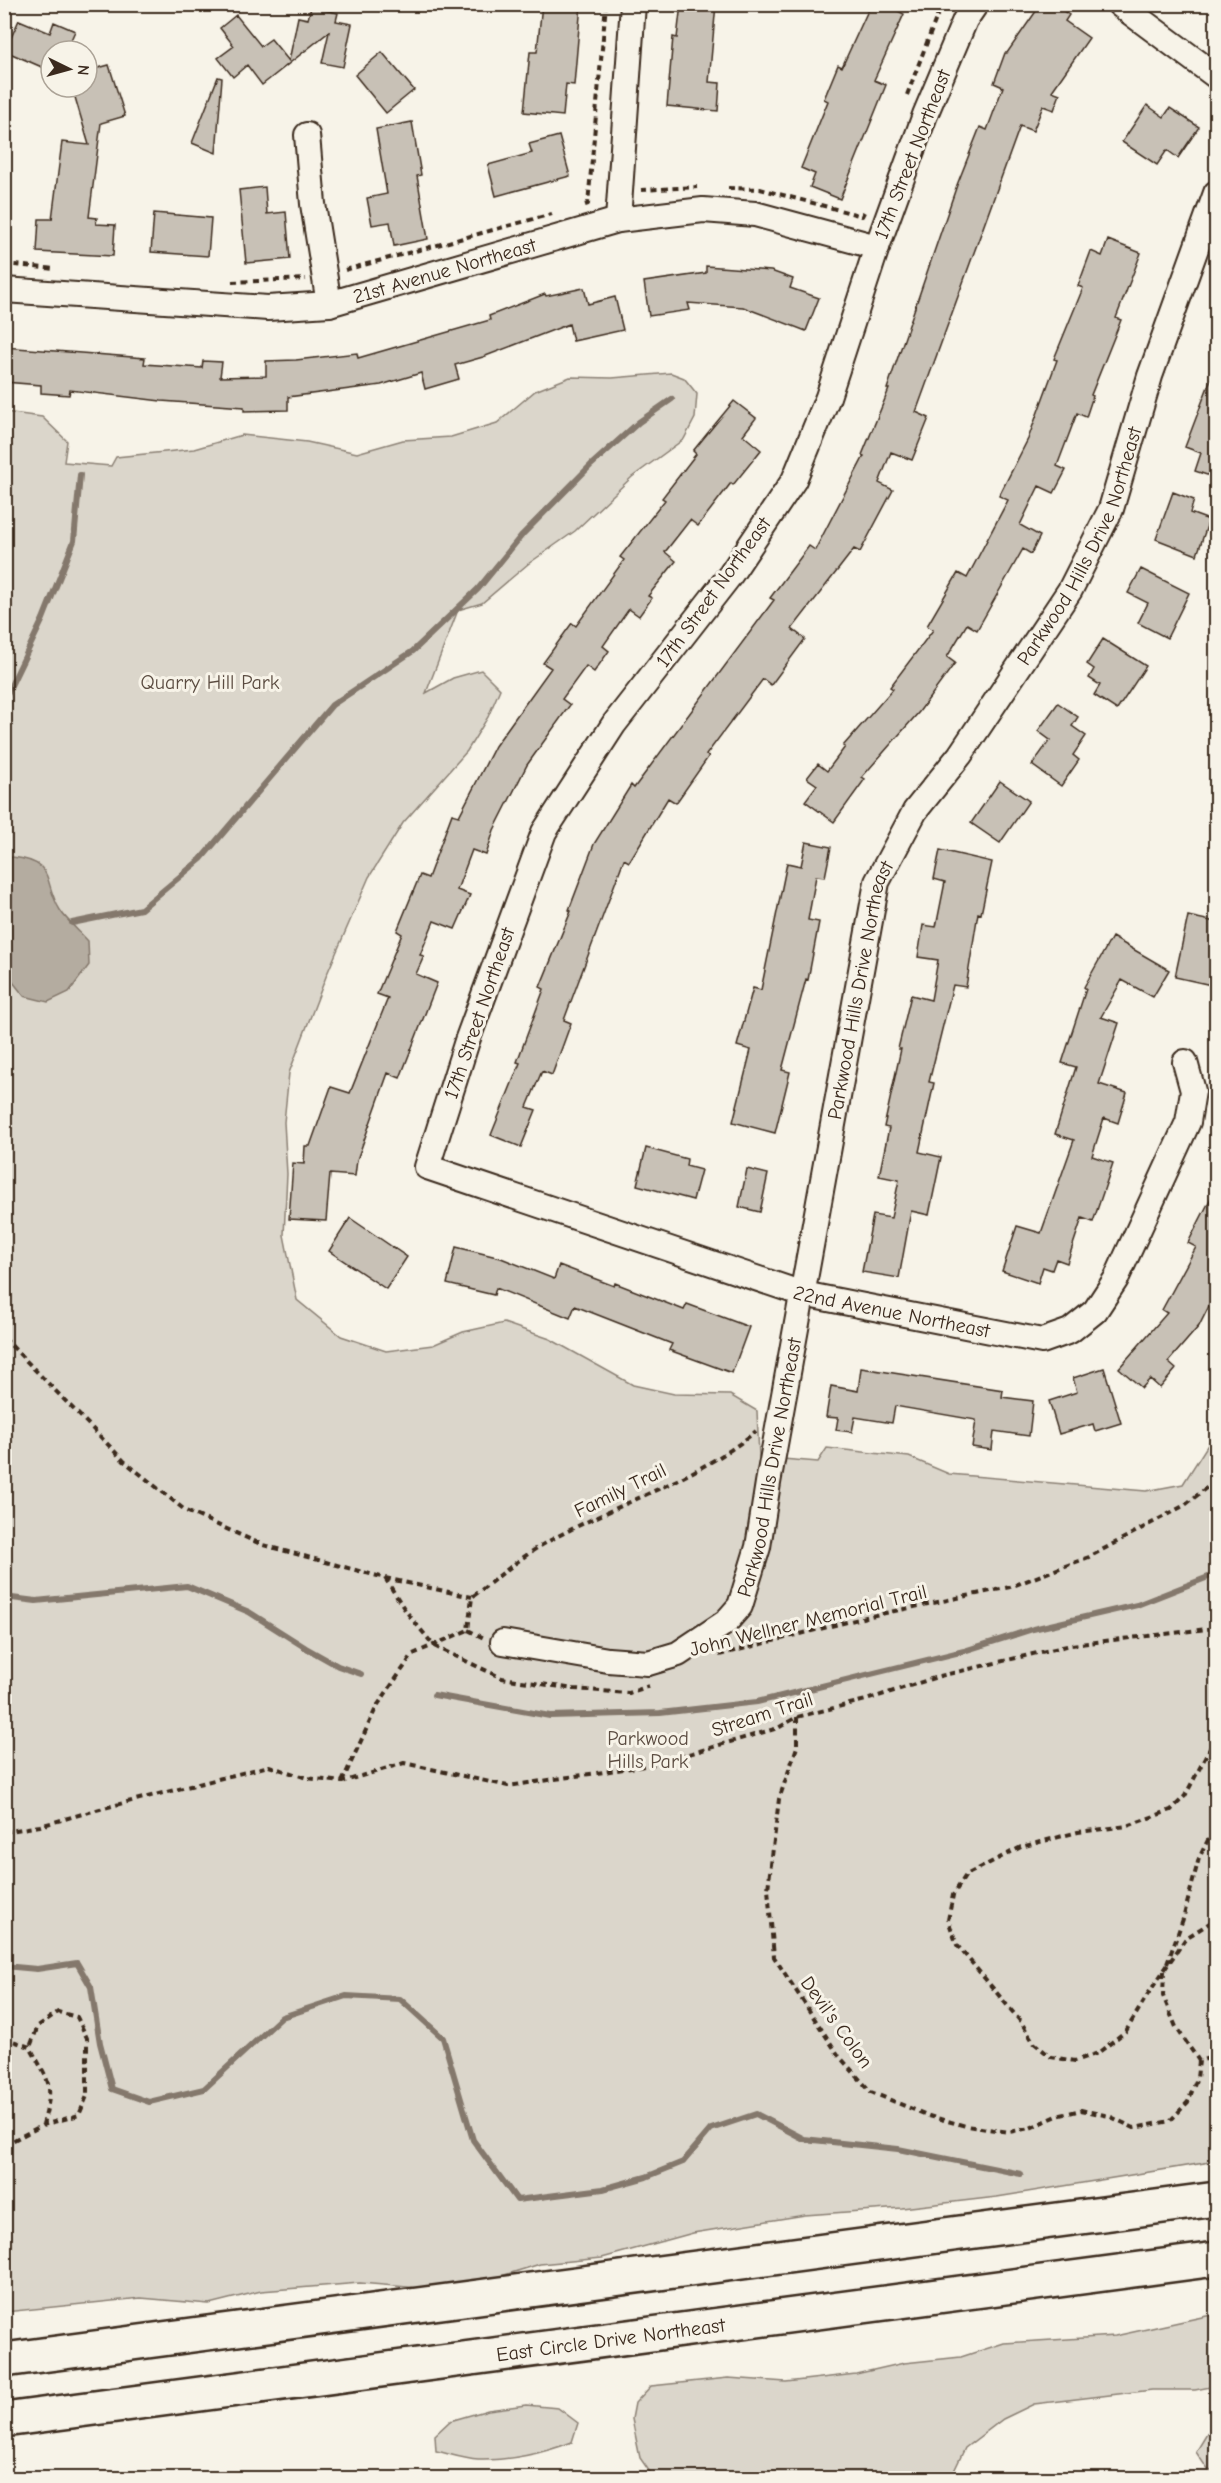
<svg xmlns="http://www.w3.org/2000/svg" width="1221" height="2483" font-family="'Comic Neue',sans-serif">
	<rect width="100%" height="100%" fill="#f7f3e8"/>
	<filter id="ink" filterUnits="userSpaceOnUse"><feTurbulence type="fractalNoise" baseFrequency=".0167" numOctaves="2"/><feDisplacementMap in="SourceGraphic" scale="12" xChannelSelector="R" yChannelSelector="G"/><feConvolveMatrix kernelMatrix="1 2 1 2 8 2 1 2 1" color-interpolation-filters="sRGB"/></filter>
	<g filter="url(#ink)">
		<path fill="#dbd6cb" stroke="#8b8074" stroke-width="1.5" d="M 671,373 L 684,378 L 697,394 L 695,418 L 684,439 L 632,477 L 575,531 L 528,564 L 482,603 L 458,610 L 426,693 L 453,678 L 481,670 L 500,689 L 488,717 L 467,751 L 403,823 L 369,877 L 327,974 L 289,1073 L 284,1122 L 287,1174 L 284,1235 L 297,1300 L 341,1336 L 386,1351 L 433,1345 L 463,1332 L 504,1323 L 550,1339 L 633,1385 L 674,1394 L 730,1395 L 757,1411 L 759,1457 L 818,1462 L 827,1448 L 909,1457 L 949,1474 L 1146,1491 L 1183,1484 L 1209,1443 L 1216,1424 L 1216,2161 L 997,2197 L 902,2208 L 805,2215 L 693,2233 L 602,2258 L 540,2264 L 482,2282 L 419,2288 L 360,2283 L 261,2291 L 209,2304 L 141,2298 L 5,2312 L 5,412 L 42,417 L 67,441 L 64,462 L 111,466 L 116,457 L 194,449 L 242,435 L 307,442 L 357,453 L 403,440 L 451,437 L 497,423 L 535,391 L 570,377 L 612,378 Z
			M 1216,2314 L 1216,2386 L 1195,2390 L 1152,2390 L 1034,2404 L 1003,2419 L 965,2448 L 954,2471 L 956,2478 L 654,2478 L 640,2458 L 632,2419 L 635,2403 L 651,2386 L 728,2378 L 786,2382 L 856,2374 L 904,2363 L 961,2357 L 1004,2343 L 1115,2336 Z
			M 526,2405 L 558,2408 L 578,2423 L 572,2442 C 544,2453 508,2461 478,2460 C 464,2459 450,2454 436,2451 L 435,2435 L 450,2421 L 488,2410 Z
			M 1216,2419 L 1216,2473 L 1208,2470 L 1196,2452 Z"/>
		<path fill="#b4aca0" stroke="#84786c" stroke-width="1.5" d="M 12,857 C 57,862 42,881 60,910 C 67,921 79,931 88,941 L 89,965 L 69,992 L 48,1002 L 24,996 L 5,972 L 5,860 Z"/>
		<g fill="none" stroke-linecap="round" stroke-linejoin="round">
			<path stroke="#84786c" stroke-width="6" d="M 4,700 L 43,619 L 74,541 L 80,475
				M 72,923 L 141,909 L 201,859 L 332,705 L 413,651 L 478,589 L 522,535 L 591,465 L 639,422 L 672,399
				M 4,1597 L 36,1601 L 187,1586 L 249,1612 L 306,1648 L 338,1666 L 361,1674
				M 434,1695 L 550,1716 L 660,1713 L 757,1702 L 964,1651 L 1033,1629 L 1137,1605 L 1216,1574
				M 4,1966 L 37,1969 L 77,1963 L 91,1987 L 100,2043 L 112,2089 L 149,2102 L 204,2089 L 282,2017 L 346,1996 L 400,1999 L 443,2038 L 473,2140 L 517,2200 L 603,2189 L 646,2177 L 683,2162 L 711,2129 L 756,2114 L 804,2139 L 898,2149 L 1021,2174"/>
		</g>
		<path fill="#c8c1b6" stroke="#3b2a1e" stroke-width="1.5" d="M 542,4 L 581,4 L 574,85 L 566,84 L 563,116 L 524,112 L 530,52 L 537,52 Z
			M 681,4 L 716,4 L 709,82 L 720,83 L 718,111 L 667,106 L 673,37 L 677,38 Z
			M 871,4 L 884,4 L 904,14 L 874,80 L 886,85 L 840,199 L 810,187 L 815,174 L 801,168 L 828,101 L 824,99 L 838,65 L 842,67 Z
			M 1041,4 L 1054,4 L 1069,15 L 1065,21 L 1089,38 L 1052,91 L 1060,94 L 1054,110 L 1043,106 L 1033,131 L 1020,126 L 916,412 L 929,418 L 912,460 L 891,452 L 879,483 L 893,490 L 860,552 L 854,549 L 792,629 L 805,639 L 771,685 L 763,679 L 706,755 L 709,756 L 676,803 L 668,798 L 629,862 L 624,859 L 564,1020 L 571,1023 L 552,1075 L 542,1071 L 527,1107 L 536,1110 L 521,1147 L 491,1135 L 520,1063 L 517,1062 L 544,989 L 540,987 L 571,911 L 569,910 L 594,844 L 631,785 L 634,788 L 774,600 L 770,598 L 809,546 L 815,550 L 864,456 L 862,455 L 889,389 L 887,389 L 957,185 L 980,127 L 987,130 L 1003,87 L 994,83 L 1005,53 L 1007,53 Z
			M 311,7 L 338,13 L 336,21 L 352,24 L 343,67 L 322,63 L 329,32 L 262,85 L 247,65 L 233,77 L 218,58 L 234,46 L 220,28 L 236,15 L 261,46 L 271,39 L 289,61 L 298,17 L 308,19 Z
			M 19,20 L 50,33 L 54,22 L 75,31 L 66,51 L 51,51 L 51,71 L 5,51 Z
			M 382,52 L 414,90 L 386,113 L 355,75 Z
			M 109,65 L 125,116 L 101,123 L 89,217 L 97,218 L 96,224 L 115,225 L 113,256 L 37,252 L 39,219 L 52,219 L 62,142 L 89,145 L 72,87 L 87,87 L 87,71 Z
			M 218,77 L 222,78 L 216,153 L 192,143 Z
			M 1147,105 L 1164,117 L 1170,108 L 1199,127 L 1178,158 L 1167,150 L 1157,165 L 1122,142 Z
			M 412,122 L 421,175 L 417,176 L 428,239 L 394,246 L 390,222 L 372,225 L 367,198 L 387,194 L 376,129 Z
			M 559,136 L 570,176 L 496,196 L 488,165 L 532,153 L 529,144 Z
			M 265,187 L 267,214 L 286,212 L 290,259 L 246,263 L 239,190 Z
			M 154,213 L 211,218 L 208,256 L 151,252 Z
			M 1108,240 L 1141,253 L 1116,318 L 1121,320 L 1091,395 L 1093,396 L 1086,417 L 1077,413 L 1057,466 L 1066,470 L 1054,493 L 1039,486 L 1020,525 L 1040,536 L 1031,554 L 1023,549 L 977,630 L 967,624 L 947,657 L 955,663 L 919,712 L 862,777 L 865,779 L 834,822 L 805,801 L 817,785 L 807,778 L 818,764 L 827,771 L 845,747 L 843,746 L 893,689 L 890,687 L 933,630 L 927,626 L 958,573 L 967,578 L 1008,500 L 999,496 L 1028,439 L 1057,360 L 1054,359 L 1083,288 L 1078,286 L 1091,251 L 1102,256 Z
			M 706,266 L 771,271 L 793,279 L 790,288 L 819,298 L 806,331 L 743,307 L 688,303 L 690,310 L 649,316 L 644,282 L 706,273 Z
			M 584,288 L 588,304 L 615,297 L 623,330 L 573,341 L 569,324 L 483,357 L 455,365 L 459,379 L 425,389 L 421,373 L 381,385 L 288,397 L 288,410 L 244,411 L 244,407 L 161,401 L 70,390 L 69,395 L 41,393 L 41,385 L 4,382 L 4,347 L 145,358 L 144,364 L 202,368 L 203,361 L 222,362 L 220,377 L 266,376 L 266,361 L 296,360 L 357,353 L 358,358 L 490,320 L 489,316 L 545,294 L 546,296 Z
			M 1215,368 L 1216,368 L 1216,478 L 1195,471 L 1201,453 L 1185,447 Z
			M 734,401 L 756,418 L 743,435 L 761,450 L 733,485 L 731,483 L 698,526 L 690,520 L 665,552 L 676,561 L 648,596 L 652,598 L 639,616 L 629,609 L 603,646 L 609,651 L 594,672 L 586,666 L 562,699 L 570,705 L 527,765 L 494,830 L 486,855 L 472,850 L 457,890 L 470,895 L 455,929 L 434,921 L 420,955 L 424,956 L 416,974 L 437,983 L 400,1078 L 388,1073 L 357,1160 L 355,1176 L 330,1174 L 326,1221 L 289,1219 L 293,1163 L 304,1164 L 305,1146 L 310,1146 L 331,1087 L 350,1093 L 388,998 L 377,994 L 402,934 L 397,931 L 420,875 L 428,878 L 452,814 L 459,816 L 495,746 L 551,668 L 543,663 L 572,623 L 576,626 L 624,560 L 620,557 L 665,500 L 662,498 L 696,454 L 693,451 Z
			M 1173,492 L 1194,500 L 1190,513 L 1209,520 L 1197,555 L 1156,539 Z
			M 1141,569 L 1189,593 L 1167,638 L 1138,623 L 1148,603 L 1128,593 Z
			M 1103,639 L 1146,666 L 1117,710 L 1094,695 L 1100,685 L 1089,678 L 1094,669 L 1087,664 Z
			M 1058,703 L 1078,717 L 1072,726 L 1086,736 L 1073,755 L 1079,760 L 1061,786 L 1032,765 L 1050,740 L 1038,731 Z
			M 1000,781 L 1029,801 L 1000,843 L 971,823 Z
			M 806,842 L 831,847 L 825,877 L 816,876 L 808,920 L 819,922 L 808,980 L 806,979 L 782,1070 L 790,1072 L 775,1133 L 733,1122 L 751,1050 L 737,1046 L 753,988 L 761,990 L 787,863 L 801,866 Z
			M 940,850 L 992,862 L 981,914 L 978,913 L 966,987 L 953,985 L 929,1082 L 934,1083 L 919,1152 L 941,1157 L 929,1215 L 911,1211 L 899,1278 L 862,1272 L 873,1215 L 891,1218 L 899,1180 L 879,1176 L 889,1128 L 884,1127 L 901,1049 L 898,1049 L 911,995 L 931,1000 L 938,960 L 918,957 L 923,925 L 936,927 L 945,882 L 934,879 Z
			M 1188,916 L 1216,922 L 1216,986 L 1175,977 Z
			M 1112,937 L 1169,970 L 1153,997 L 1122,980 L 1101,1017 L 1119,1023 L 1099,1084 L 1127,1093 L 1118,1123 L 1104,1118 L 1092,1156 L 1113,1163 L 1093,1222 L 1082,1218 L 1067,1263 L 1056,1259 L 1052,1270 L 1043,1267 L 1038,1283 L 1002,1271 L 1017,1226 L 1041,1233 L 1074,1140 L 1055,1134 L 1076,1067 L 1062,1063 L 1086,989 L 1084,987 Z
			M 646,1148 L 687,1159 L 686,1166 L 701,1170 L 693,1200 L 637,1185 Z
			M 747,1169 L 768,1174 L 760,1212 L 739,1207 Z
			M 1216,1188 L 1216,1292 L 1199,1326 L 1168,1362 L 1176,1369 L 1160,1388 L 1150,1379 L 1142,1388 L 1119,1368 L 1167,1313 L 1162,1310 L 1196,1247 L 1188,1243 Z
			M 350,1218 L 407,1257 L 386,1289 L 329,1251 Z
			M 456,1247 L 501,1258 L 554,1279 L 559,1265 L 614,1286 L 615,1283 L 684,1310 L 687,1304 L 749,1327 L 732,1373 L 669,1350 L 672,1344 L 575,1306 L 570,1318 L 496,1288 L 494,1295 L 447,1284 Z
			M 861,1368 L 1003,1390 L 1002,1397 L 1033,1401 L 1029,1436 L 994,1431 L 992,1450 L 972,1447 L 976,1420 L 895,1406 L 892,1423 L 855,1417 L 852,1432 L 836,1430 L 838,1418 L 826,1417 L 831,1386 L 858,1391 Z
			M 1104,1368 L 1121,1423 L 1095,1431 L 1093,1424 L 1059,1434 L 1049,1401 L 1077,1392 L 1073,1378 Z"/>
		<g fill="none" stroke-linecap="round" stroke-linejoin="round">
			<defs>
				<g id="minor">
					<path id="s1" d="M 976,4 L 965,20 L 925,115 L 877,247 L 828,397 L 794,480 L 731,574 L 614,724 L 544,832 L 467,1041 L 427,1167 L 803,1294 L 1042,1341 L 1070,1331 L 1095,1311 L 1116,1279 L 1188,1122 L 1193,1091 L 1185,1062"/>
					<path d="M 1119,4 L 1216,76"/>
					<path d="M 307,135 L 313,204 L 329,304"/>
					<path d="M 618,220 L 633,4"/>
					<path id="s2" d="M 4,290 L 268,308 L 329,304 L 618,220 L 703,210 L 755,214 L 877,247"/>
					<path id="s3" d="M 503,1642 L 608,1660 L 648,1663 L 678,1654 L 726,1622 L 740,1606 L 758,1547 L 768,1483 L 877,882 L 915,811 L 960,755 L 1070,590 L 1111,509 L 1150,376 L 1216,193"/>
				</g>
				<g id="primary">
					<path d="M 4,2360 L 1216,2199"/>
					<path id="s4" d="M 4,2420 L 1216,2259"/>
				</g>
			</defs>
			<use href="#minor" stroke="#3b2a1e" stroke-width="28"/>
			<use href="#primary" stroke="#3b2a1e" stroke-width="38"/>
			<path stroke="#3b2a1e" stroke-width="4" stroke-dasharray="6 4.5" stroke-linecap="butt" d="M 907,95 L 937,16 L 944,4
				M 728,188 L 760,189 L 862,216 L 864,212
				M 641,190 L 697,187
				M 585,205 L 588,204 L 606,4
				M 4,264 L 55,269
				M 345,270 L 552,214
				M 232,282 L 306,279
				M 4,1338 L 124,1461 L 186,1511 L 263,1545 L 385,1578 L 472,1597
				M 385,1578 L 405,1610 L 434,1646 L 502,1678 L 574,1689 L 629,1693 L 649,1686
				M 468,1630 L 484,1638
				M 719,1655 L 866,1617 L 1010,1587 L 1089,1557 L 1185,1505 L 1216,1480
				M 797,1717 L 797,1747 L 779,1799 L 768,1889 L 774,1957 L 839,2056 L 871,2092 L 929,2116 L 966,2126 L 1009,2132 L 1030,2128 L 1057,2116 L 1081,2110 L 1109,2116 L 1134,2128 L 1170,2121 L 1188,2102 L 1197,2078 L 1199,2061 L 1216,2056
				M 1216,1737 L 1185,1796 L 1171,1810 L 1127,1826 L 1078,1832 L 1021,1847 L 966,1875 L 953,1895 L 948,1920 L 957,1945 L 1021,2022 L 1034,2043 L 1051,2057 L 1075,2061 L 1098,2053 L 1126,2031 L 1148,1994 L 1186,1938 L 1216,1919
				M 342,1782 L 377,1706 L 413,1654 L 468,1630 L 472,1597 C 495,1580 517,1560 542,1545 C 609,1506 696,1481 756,1431
				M 4,1832 L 40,1826 L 100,1809 L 269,1766 L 307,1778 L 342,1782 L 404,1763 L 508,1786 L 651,1765 L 778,1728 L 797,1717 L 866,1700 L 940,1676 L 1071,1645 L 1216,1628
				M 1167,1964 L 1183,1919 L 1199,1858 L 1216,1824
				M 1164,1971 L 1163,1996 L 1176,2027 L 1199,2061
				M 4,2038 L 30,2047 C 49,2083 55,2083 43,2124
				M 4,2145 L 43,2125 L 79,2115 L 87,2096 L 87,2038 L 77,2017 L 58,2012 L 38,2026 L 30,2047"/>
			<use href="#minor" stroke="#f7f3e8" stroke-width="24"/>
			<use href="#primary" stroke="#f7f3e8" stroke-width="33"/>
		</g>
	</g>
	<g text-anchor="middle" stroke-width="6" stroke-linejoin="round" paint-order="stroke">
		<g font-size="20" fill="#3b2a1e" stroke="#f7f3e8">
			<text transform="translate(912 154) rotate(-69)" y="7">17th Street Northeast</text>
			<text dy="7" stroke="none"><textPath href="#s2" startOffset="446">21st Avenue Northeast</textPath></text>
			<text dy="7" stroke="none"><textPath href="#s3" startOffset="1389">Parkwood Hills Drive Northeast</textPath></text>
			<text transform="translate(713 592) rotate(-54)" y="7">17th Street Northeast</text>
			<text dy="7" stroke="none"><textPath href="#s3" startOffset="885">Parkwood Hills Drive Northeast</textPath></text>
			<text transform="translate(479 1013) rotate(-71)" y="7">17th Street Northeast</text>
			<text dy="7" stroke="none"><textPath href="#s1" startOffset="1785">22nd Avenue Northeast</textPath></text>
			<text dy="7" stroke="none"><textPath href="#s3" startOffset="399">Parkwood Hills Drive Northeast</textPath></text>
			<text transform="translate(620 1490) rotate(-26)" y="7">Family Trail</text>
			<text transform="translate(808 1620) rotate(-14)" y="7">John Wellner Memorial Trail</text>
			<text transform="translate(762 1714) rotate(-18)" y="7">Stream Trail</text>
			<text transform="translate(837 2022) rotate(54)" y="7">Devil's Colon</text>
			<text dy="7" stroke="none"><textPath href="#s4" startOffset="612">East Circle Drive Northeast</textPath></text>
		</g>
		<g font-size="20" fill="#5b4c41" stroke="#f7f3e8">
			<text x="210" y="689">Quarry Hill Park</text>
			<text x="648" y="1745">Parkwood<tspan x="648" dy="23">Hills Park</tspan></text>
		</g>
	</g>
	<rect width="1221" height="2483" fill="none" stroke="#f7f3e8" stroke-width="24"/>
	<rect x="12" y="12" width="1197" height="2459" fill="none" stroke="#3b2a1e" stroke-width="2" filter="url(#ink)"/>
	<g transform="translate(69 69) rotate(95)"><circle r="28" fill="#f7f3e8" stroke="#aca397" stroke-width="1.5"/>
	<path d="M0-4.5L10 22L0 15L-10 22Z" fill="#3b2a1e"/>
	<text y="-9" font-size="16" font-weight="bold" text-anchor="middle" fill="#3b2a1e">N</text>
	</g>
</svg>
